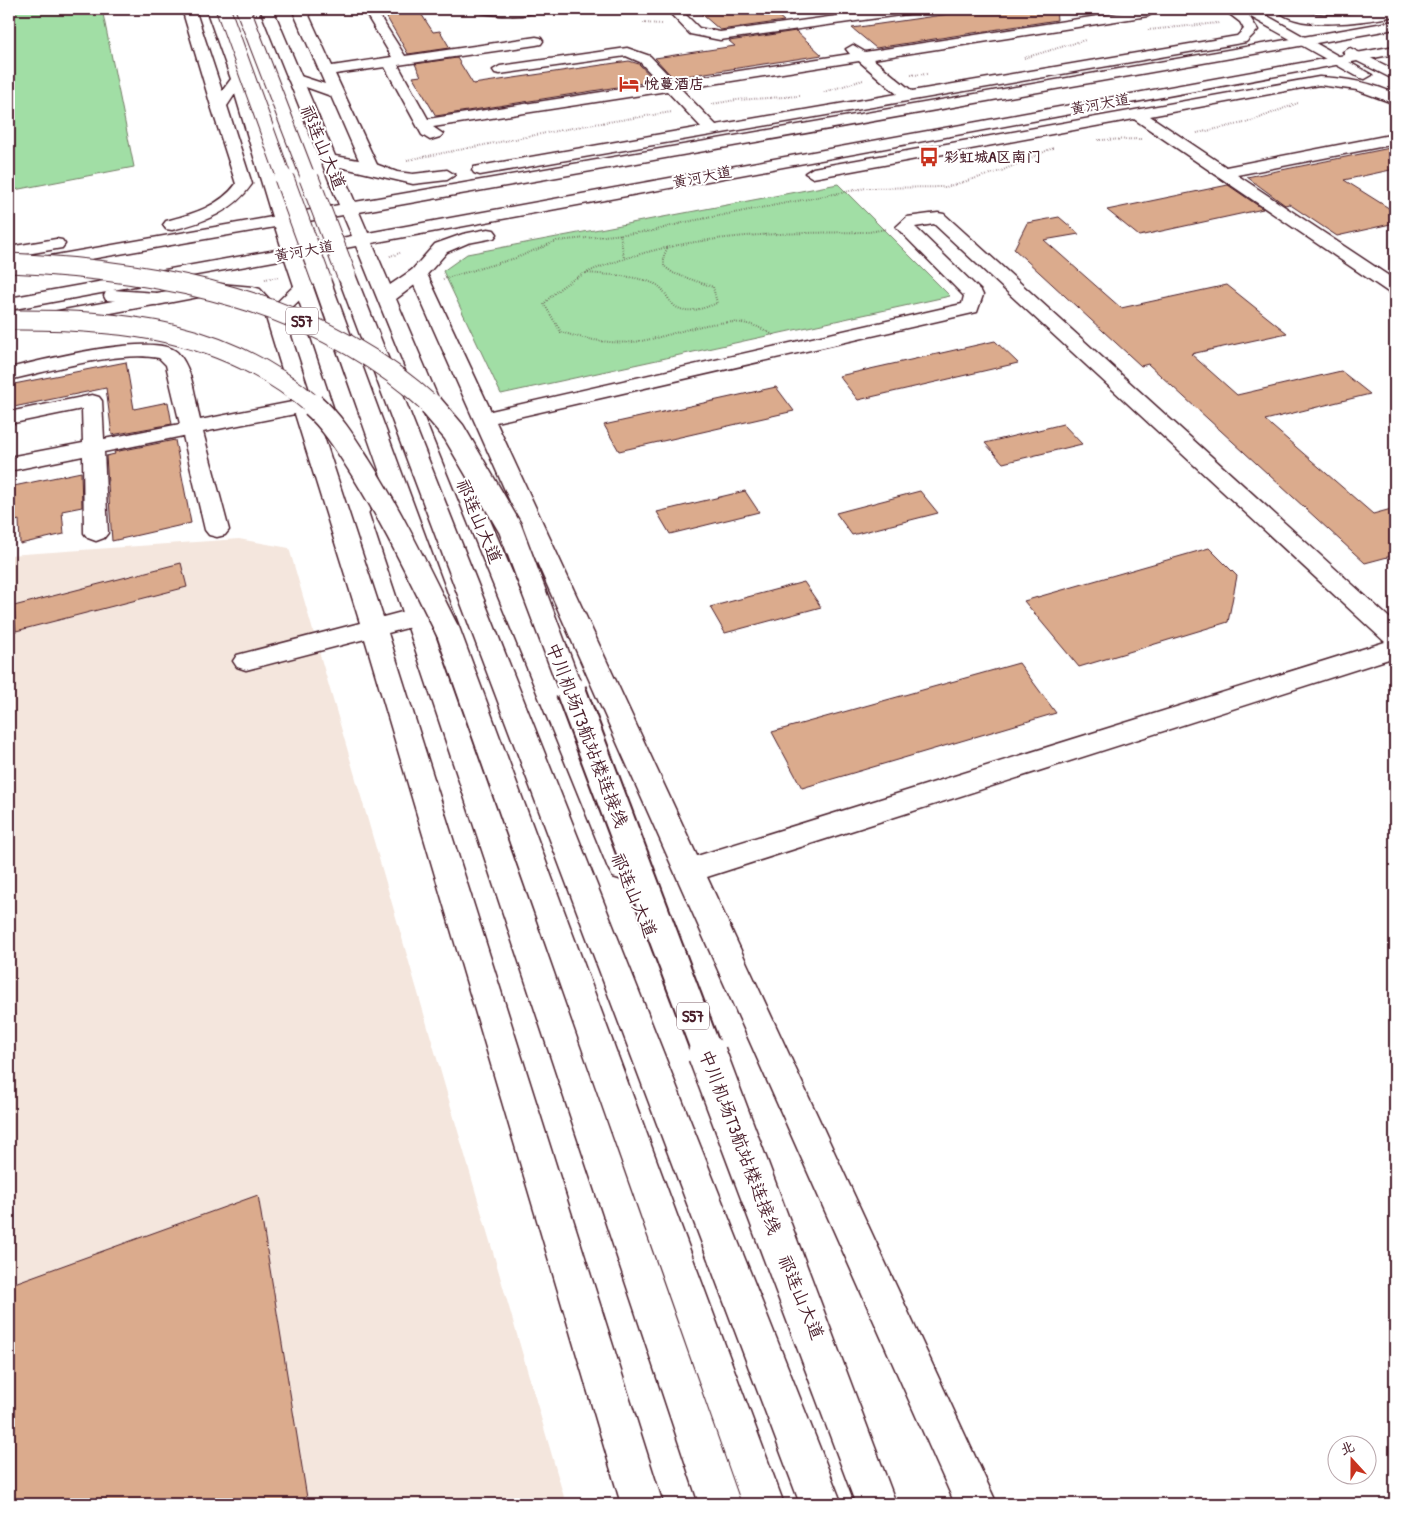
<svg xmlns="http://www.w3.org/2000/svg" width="1404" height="1513" font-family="'Patrick Hand','LXGW WenKai TC',sans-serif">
	<rect width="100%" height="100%" fill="#fff"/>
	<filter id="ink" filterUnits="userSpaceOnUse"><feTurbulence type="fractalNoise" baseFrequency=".02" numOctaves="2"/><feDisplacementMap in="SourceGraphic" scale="10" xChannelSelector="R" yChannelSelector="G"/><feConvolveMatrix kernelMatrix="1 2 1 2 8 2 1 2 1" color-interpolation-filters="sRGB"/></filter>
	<g filter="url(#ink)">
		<path fill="#f4e6dd" d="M 239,539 L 289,548 L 566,1504 L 9,1504 L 9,555 Z"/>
		<path fill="#a1dea5" stroke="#767e68" d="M 9,9 L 102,9 L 134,167 L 9,191 Z
			M 838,184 L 950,296 L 501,394 L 443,271 L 467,254 Z"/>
		<path fill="#dbab8d" stroke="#4a1f2b" d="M 382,9 L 418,9 L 433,32 L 440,31 L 450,48 L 408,54 Z
			M 696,9 L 770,9 L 784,21 L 720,30 Z
			M 984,9 L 1056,9 L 1057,20 L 876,48 L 852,28 Z
			M 796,31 L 822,55 L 673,78 L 655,58 L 735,46 L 729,41 Z
			M 457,58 L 473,84 L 629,61 L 639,64 L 655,81 L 436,116 L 413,77 L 421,76 L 415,64 Z
			M 1395,147 L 1395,169 L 1344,180 L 1395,212 L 1395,223 L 1337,236 L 1289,204 L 1285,205 L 1247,177 Z
			M 1228,185 L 1263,209 L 1139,236 L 1107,210 Z
			M 1059,217 L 1079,234 L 1044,240 L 1121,308 L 1227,285 L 1287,333 L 1191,354 L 1237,395 L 1341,371 L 1370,394 L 1265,420 L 1373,514 L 1395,508 L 1395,555 L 1365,563 L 1148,364 L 1141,366 L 1014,249 L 1027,223 Z
			M 995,341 L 1018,363 L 858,400 L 839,376 Z
			M 126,362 L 134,409 L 168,402 L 172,424 L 112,435 L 106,388 L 9,408 L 9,385 Z
			M 776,387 L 794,411 L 619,451 L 604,425 Z
			M 1063,424 L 1082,444 L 1003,463 L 985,443 Z
			M 175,440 L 191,523 L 112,541 L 106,456 L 115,454 L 114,452 Z
			M 81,472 L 82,507 L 62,511 L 64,534 L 20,544 L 19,520 L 9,523 L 9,487 Z
			M 745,491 L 759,512 L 670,534 L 657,512 Z
			M 920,491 L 938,513 L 852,535 L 836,513 Z
			M 1209,548 L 1237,576 L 1228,622 L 1079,667 L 1024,601 Z
			M 181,563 L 187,587 L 16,631 L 14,606 Z
			M 804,582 L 821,607 L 725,633 L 710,607 Z
			M 1019,663 L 1056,713 L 802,788 L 772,732 Z
			M 258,1195 L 308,1504 L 9,1504 L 9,1285 Z"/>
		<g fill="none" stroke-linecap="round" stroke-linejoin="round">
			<defs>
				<path id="minor" d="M 182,9 L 195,9 L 227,106 L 224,109 L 214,109 L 211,106 Z
					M 292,9 L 306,9 L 332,66 L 392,57 L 363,9 L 375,9 L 405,56 L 536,37 L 541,38 L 543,41 L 541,44 L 536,45 L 398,65 L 428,119 L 660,83 L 640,62 L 626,56 L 500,74 L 495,73 L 493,70 L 500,66 L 627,48 L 650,56 L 674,81 L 850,54 L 846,49 L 853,45 L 865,52 L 1143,9 L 1153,9 L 1155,12 L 1148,16 L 873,59 L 912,91 L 1237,36 L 1244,29 L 1240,22 L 1223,9 L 1241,11 L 1240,9 L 1255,9 L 1372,75 L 1365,79 L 1360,78 L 1249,16 L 1258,30 L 1246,42 L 1241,43 L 480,175 L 474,173 L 472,170 L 474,167 L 701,127 L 667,91 L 433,127 L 443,134 L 440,137 L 430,140 L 422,135 L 385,67 L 335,74 L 378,167 L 370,172 L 362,167 L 331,96 L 289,81 L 287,78 L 294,74 L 325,84 ZM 859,61 L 897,94 L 716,125 L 681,89 Z
					M 476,9 L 540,9 C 530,19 492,15 478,12 Z
					M 666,9 L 680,9 L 699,28 L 720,32 L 887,9 L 921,9 L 914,13 L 720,40 L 690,34 Z
					M 1277,9 C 1295,8 1310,15 1328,15 C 1351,16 1373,9 1395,9 L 1395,16 C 1369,21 1297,33 1277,9 Z
					M 1350,48 L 1395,70 L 1395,80 L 1345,55 L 1343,52 Z
					M 1319,77 C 1345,78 1371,82 1395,94 L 1395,104 L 1357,90 L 1319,85 L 1150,116 L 1226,167 L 1395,134 L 1395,144 L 1237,175 L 1395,280 L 1395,293 L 1388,292 L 1134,119 L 813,178 L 805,173 L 813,168 Z
					M 938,213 L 944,214 L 1395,623 L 1395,657 L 707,877 L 997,1504 L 955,1504 L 409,274 L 412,270 L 424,270 L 427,274 L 491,411 L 962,304 L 964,296 L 896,227 L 907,217 ZM 934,224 L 1385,642 L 697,856 L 496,422 L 977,312 L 983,295 L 981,291 L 915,227 Z
					M 304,281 L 311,283 L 313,287 L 284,315 L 383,617 L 417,608 L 426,611 L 429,617 L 426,623 L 388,633 L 663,1504 L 621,1504 L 365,639 L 246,670 L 237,667 L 233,661 L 237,655 L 360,623 L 295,414 L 203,432 L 229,530 L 225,535 L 217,537 L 209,535 L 205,530 L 183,436 L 104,452 L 108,533 L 104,538 L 96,541 L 88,538 L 84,533 L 83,456 L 9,471 L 9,457 L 83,443 L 82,409 L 9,424 L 9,412 L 92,395 L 99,397 L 102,401 L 104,439 L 180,424 L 166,365 L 159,358 C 118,350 50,371 9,380 L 9,368 C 40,361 154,331 177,352 C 193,368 195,399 200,420 L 292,402 L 265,314 L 297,283 Z
					M 157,293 L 164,295 L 166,299 L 164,303 L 47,325 L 40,323 L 37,319 L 40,315 L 47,313 Z"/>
				<path id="major" d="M 206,9 L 219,9 L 245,79 L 288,214 L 339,205 L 260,9 L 273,9 L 335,156 L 370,162 L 397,172 L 413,174 L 447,170 L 455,175 L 447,180 L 413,184 L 340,167 L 355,202 L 1395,21 L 1395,29 L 359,212 L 368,233 L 1395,46 L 1395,54 L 372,243 L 390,285 L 412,270 L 435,244 L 463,234 L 488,229 L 494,230 L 497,234 L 494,238 L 468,243 L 447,252 L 424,278 L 396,299 L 638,868 L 633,877 L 623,880 L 613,877 L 608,868 L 356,246 L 302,256 L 379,474 L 376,479 L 368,481 L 360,479 L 357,474 L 285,259 L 113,290 L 157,293 L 209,283 L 253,287 L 260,289 L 283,314 L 281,318 C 266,322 257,308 248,298 L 209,295 L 157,305 L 106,300 L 104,296 L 106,292 L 112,291 L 9,310 L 9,298 L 282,249 L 275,227 L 33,269 L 27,268 L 24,264 L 27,260 L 33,259 L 272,217 L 235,94 L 227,106 L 252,184 C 233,212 204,222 172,230 L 166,229 L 163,225 L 166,221 C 192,214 219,207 236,184 L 211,106 L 231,79 ZM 343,215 L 352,236 L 299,246 L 291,224 Z
					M 56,239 L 62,240 L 65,244 L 62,248 L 9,257 L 9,247 Z
					M 381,506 L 389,508 L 392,513 L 741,1504 L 699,1504 L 370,513 L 373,508 Z"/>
				<path id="highway" d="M 346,269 L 352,270 L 355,274 L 842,1504 L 800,1504 L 337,274 L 340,270 Z
					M 321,274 L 327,275 L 330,279 L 784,1504 L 742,1504 L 312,279 L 315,275 Z"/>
			</defs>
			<use href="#minor" stroke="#4a1f2b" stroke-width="3"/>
			<use href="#major" stroke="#4a1f2b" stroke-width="3"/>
			<use href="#highway" stroke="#4a1f2b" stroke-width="3"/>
			<path stroke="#4a1f2b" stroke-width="2" stroke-dasharray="0.5 2" stroke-linecap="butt" d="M 643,23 L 663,24
				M 1148,30 L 1219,23
				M 1024,58 L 1085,40
				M 911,75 L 927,74
				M 824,92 L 863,80
				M 712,104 L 736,100 L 800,96
				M 1197,133 L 1249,122 L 1298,103
				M 1098,140 L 1141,139
				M 407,160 L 582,126 L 672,112
				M 620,234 L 624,258
				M 390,256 L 400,253
				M 586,273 C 609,275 634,275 655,284 C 662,287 664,292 668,298 C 678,317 701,310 717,303 L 713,287 L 673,273 L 664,266 L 664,255 L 668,247
				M 265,279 L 279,277
				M 443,279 L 516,258 L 557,241 L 653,231 L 686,222 L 866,188 L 946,187 L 1001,171 L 1053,148
				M 773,335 C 729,305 680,337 633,342 C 608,344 584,339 561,332 L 544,304 C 563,281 588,271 615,262 C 697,233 783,233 869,232 L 886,229"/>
			<use href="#minor" fill="#fff" fill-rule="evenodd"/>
			<use href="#major" fill="#fff" fill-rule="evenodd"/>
			<use href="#highway" fill="#fff" fill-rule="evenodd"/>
			<defs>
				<path id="highway-bridge-far4" d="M 223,9 L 285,180
					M 243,9 L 309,180"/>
				<path id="highway-bridge-far3" d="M 284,178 L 321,279
					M 309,178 L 346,274
					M 9,263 C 160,270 318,299 432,406
					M 9,320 C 122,319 225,329 314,406"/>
				<path id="highway-bridge-far2" d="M 313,405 C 332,422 345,443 359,465 C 393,518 419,574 447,630
					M 431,405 L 454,432 L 510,528 L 572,693"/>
				<path id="highway-bridge-far1" d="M 571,691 L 708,1055"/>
				<path id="highway-bridge" d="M 707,1054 L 876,1504"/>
			</defs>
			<use href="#highway-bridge-far4" stroke="#4a1f2b" stroke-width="16" stroke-linecap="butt"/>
			<use href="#highway-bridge-far3" stroke="#4a1f2b" stroke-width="21" stroke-linecap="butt"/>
			<use href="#highway-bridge-far2" stroke="#4a1f2b" stroke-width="26" stroke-linecap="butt"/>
			<use href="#highway-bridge-far1" stroke="#4a1f2b" stroke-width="33" stroke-linecap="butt"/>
			<use href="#highway-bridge" stroke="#4a1f2b" stroke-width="41" stroke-linecap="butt"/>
			<use href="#highway-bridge-far4" stroke="#fff" stroke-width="14"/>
			<use href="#highway-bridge-far3" stroke="#fff" stroke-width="19"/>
			<use href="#highway-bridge-far2" stroke="#fff" stroke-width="23"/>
			<use href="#highway-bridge-far1" stroke="#fff" stroke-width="29"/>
			<use href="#highway-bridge" stroke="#fff" stroke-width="38"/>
		</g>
	</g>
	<defs>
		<symbol id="hotel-bare" viewBox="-9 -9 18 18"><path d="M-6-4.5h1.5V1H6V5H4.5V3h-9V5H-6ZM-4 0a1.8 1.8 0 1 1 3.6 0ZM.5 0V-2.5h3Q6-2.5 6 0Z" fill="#c8321e" stroke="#fff" stroke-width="2.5" paint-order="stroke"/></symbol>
		<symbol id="bus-bare" viewBox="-9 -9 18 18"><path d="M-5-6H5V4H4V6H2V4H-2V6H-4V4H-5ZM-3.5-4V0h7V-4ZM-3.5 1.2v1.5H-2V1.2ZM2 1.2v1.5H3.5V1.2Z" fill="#c8321e" stroke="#fff" stroke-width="2.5" paint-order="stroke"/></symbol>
	</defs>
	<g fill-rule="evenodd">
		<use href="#hotel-bare" x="615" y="70" width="28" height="28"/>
		<use href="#bus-bare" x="915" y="143" width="28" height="28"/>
	</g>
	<g text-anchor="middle" stroke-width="4" stroke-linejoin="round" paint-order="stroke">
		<g font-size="15" font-weight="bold" fill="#4a1f2b" stroke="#fff" text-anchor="start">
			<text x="644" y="89">悦蔓酒店</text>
			<text x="944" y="162">彩虹城A区南门</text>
		</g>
		<g font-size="15" fill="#4a1f2b" stroke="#fff">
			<text transform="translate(1100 104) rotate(-10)" y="5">黄河大道</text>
			<text transform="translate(702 177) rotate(-11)" y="5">黄河大道</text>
			<text transform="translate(304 251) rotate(-10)" y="5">黄河大道</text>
		</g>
		<g fill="#fff" stroke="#80626b" stroke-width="1">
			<rect x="286" y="307.5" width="32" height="27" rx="4"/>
			<rect x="677" y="1002.5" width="32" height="27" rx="4"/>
		</g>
		<g font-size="16" font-weight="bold" fill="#4a1f2b">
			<text x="302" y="327">S57</text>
			<text x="693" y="1022">S57</text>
		</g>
		<g font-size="18" fill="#4a1f2b" stroke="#fff">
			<text transform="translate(323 147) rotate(67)" y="6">祁连山大道</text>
			<text transform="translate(479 521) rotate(67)" y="6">祁连山大道</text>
			<text transform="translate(587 735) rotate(69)" y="6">中川机场T3航站楼连接线</text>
			<text transform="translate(634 895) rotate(67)" y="6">祁连山大道</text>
			<text transform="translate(740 1142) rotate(69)" y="6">中川机场T3航站楼连接线</text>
			<text transform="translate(801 1297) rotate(67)" y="6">祁连山大道</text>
		</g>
	</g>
	<rect width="1404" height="1513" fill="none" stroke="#fff" stroke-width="30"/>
	<rect x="15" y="15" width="1374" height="1483" fill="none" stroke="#4a1f2b" stroke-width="2" filter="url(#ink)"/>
	<g transform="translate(1352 1460) rotate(339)"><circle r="24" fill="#ffffff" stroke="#b7a5aa"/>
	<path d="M0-4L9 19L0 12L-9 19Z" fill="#c8321e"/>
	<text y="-8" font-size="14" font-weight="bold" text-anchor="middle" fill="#4a1f2b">北</text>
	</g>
</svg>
